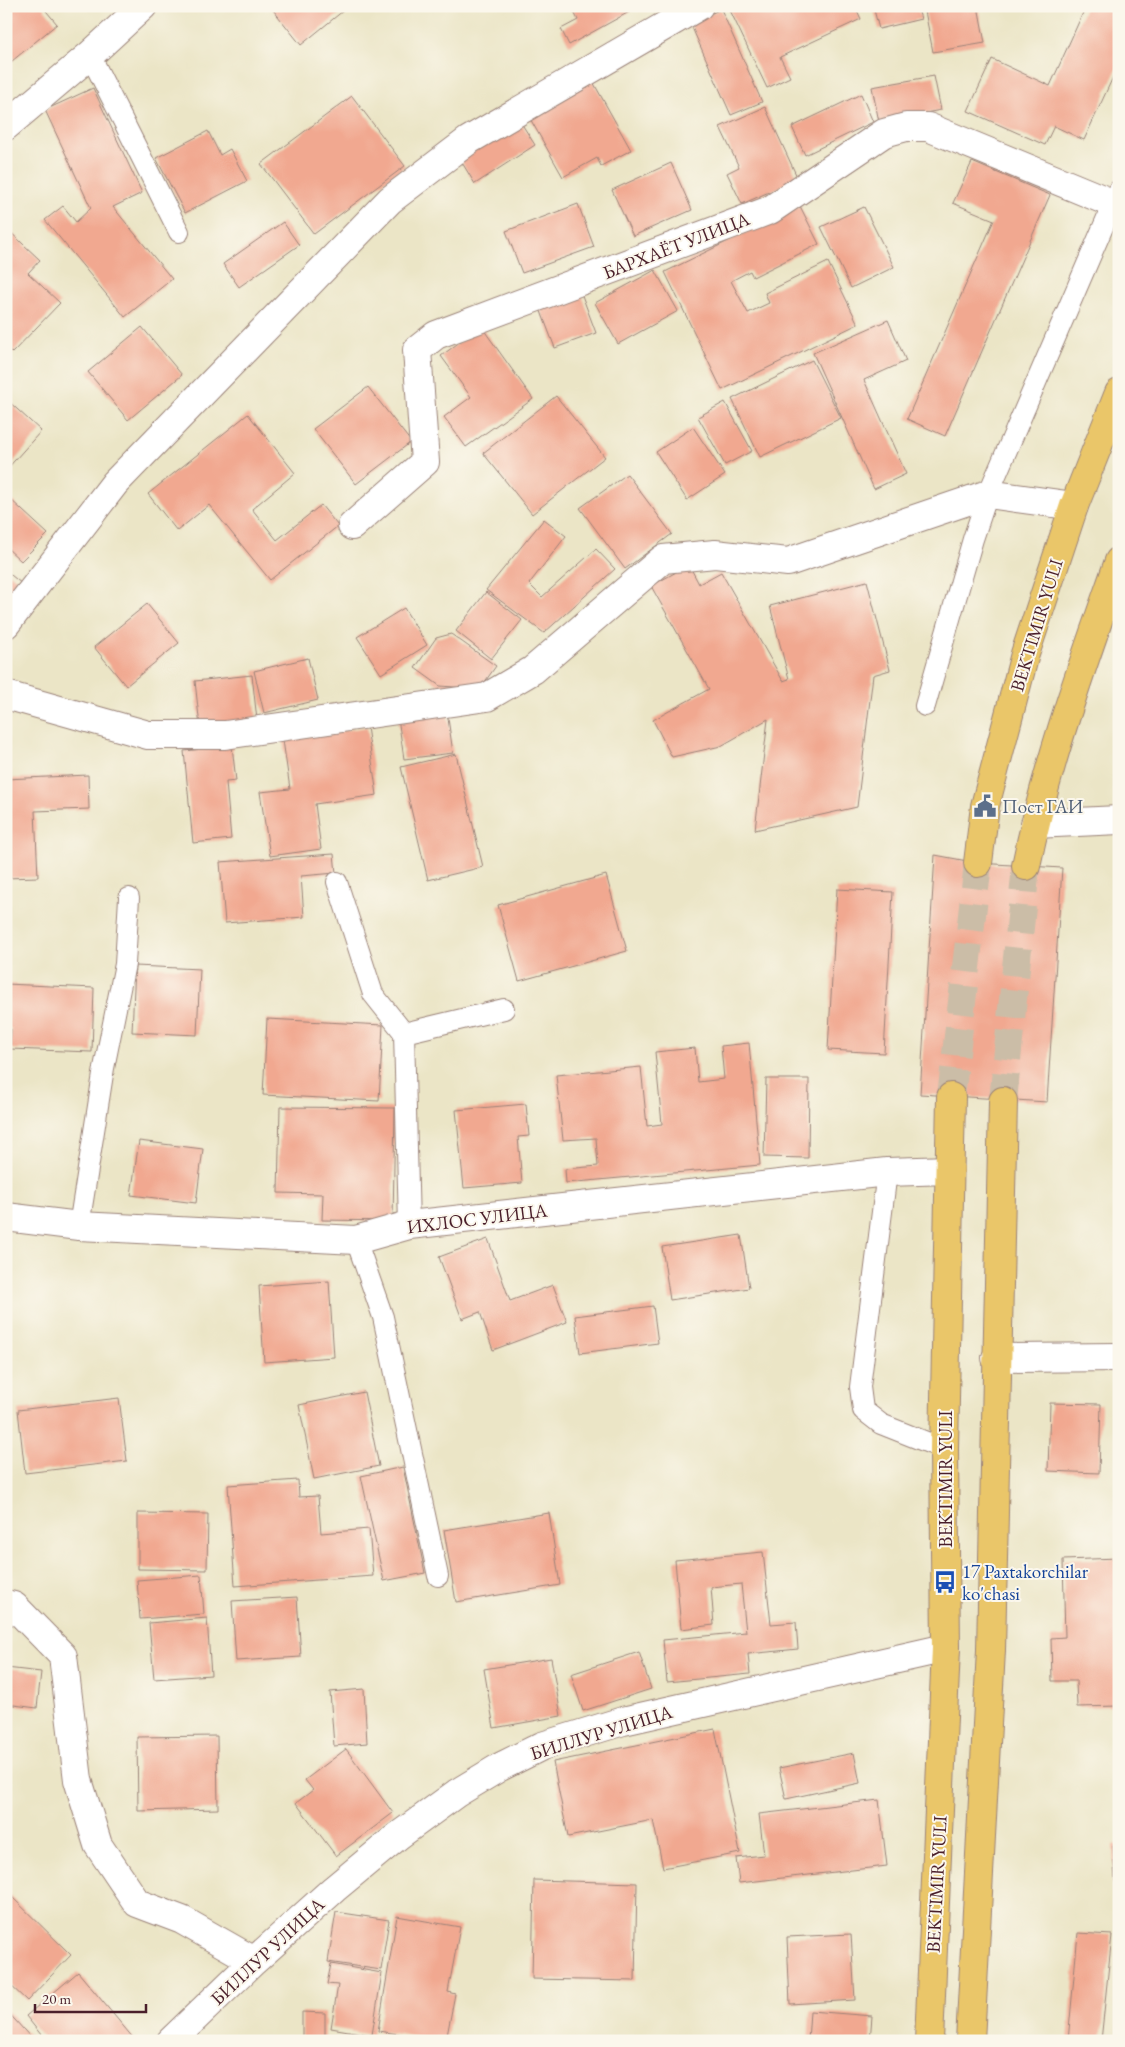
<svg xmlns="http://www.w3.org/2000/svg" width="1125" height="2047" font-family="'EB Garamond',serif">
	<rect width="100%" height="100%" fill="#fbf7ec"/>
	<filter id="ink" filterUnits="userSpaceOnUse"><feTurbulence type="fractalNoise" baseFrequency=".02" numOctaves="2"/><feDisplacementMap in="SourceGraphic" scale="10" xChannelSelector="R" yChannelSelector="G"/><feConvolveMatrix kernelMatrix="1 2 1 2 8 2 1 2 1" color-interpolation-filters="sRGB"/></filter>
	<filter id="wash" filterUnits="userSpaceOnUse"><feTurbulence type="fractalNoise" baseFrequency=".0096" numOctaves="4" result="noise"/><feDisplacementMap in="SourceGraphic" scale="20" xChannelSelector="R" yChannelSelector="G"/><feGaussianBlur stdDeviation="1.12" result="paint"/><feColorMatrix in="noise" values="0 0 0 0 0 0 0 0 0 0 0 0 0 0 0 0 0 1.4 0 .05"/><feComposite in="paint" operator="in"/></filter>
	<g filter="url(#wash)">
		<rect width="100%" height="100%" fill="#ebe5c6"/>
		<g id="blocks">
			<path fill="#f1a890" d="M 6,6 L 42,6 L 57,24 L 6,66 Z
				M 270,6 L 349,6 L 301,45 Z
				M 575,6 L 640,6 L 569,45 L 561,29 L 578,20 L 572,8 Z
				M 728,6 L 855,6 L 861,19 L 780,57 L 790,77 L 767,88 Z
				M 873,6 L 917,6 L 921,19 L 879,29 Z
				M 924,6 L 978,6 L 985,43 L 933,52 Z
				M 1086,6 L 1119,6 L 1119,64 L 1084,140 L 1054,126 L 1045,145 L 968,111 L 992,59 L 1050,86 Z
				M 721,9 L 762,102 L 731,115 L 690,23 Z
				M 934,76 L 941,110 L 879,122 L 872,87 Z
				M 592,80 L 631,150 L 601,166 L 597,158 L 563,177 L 528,115 Z
				M 93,88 L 142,193 L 113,207 L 172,279 L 125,317 L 45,220 L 63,206 L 76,222 L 91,208 L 45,110 Z
				M 861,94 L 873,122 L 805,155 L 792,127 Z
				M 352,96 L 405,166 L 314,234 L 261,164 Z
				M 765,107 L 798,179 L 742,204 L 727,173 L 739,167 L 720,127 Z
				M 518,118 L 535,145 L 475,184 L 458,156 Z
				M 208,131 L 220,155 L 230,149 L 247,181 L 185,213 L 156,158 Z
				M 972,162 L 1050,195 L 945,436 L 907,419 L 994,220 L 953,203 Z
				M 671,163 L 692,210 L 633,236 L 612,190 Z
				M 578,204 L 594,247 L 522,273 L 506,231 Z
				M 800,206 L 819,244 L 753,277 L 750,271 L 731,281 L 748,313 L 769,303 L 765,293 L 828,262 L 858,324 L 722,390 L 665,272 Z
				M 864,207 L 894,267 L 851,288 L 821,227 Z
				M 283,222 L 299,245 L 239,287 L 223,264 Z
				M 6,228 L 40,260 L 28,273 L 60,303 L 12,353 L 6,347 Z
				M 655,270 L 678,311 L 618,344 L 595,303 Z
				M 580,290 L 596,333 L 555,348 L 539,306 Z
				M 888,320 L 906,361 L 864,380 L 906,474 L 874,489 L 813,353 Z
				M 481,326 L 533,399 L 466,447 L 444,417 L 471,397 L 441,356 Z
				M 142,327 L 182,375 L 128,420 L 88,372 Z
				M 812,360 L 841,418 L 760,457 L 732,399 Z
				M 368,387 L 411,442 L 356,484 L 313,429 Z
				M 556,396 L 605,457 L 532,514 L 483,453 Z
				M 6,399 L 41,431 L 6,470 Z
				M 725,402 L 752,451 L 725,465 L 698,417 Z
				M 248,414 L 295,473 L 252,509 L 277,540 L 321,505 L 338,526 L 270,580 L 209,505 L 177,531 L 148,494 Z
				M 693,427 L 725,475 L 687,500 L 656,452 Z
				M 627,474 L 672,534 L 625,569 L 580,508 Z
				M 9,498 L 48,534 L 21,561 L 6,547 L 6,501 Z
				M 544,519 L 566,536 L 529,584 L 542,597 L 596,549 L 615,569 L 544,633 L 486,590 Z
				M 689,565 L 699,584 L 721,572 L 783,681 L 789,679 L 770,606 L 867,581 L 890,670 L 873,675 L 857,807 L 755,830 L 768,719 L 721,746 L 672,757 L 653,720 L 709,689 L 651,586 Z
				M 6,571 L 27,588 L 6,613 Z
				M 486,592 L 522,620 L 491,659 L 456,631 Z
				M 147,604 L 179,643 L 126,686 L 94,647 Z
				M 404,608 L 427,645 L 381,674 L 357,637 Z
				M 451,634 L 496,666 L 484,683 L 467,688 L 440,686 L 415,668 L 436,638 Z
				M 308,658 L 318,700 L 264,713 L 254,671 Z
				M 252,675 L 257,720 L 200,727 L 195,681 Z
				M 447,711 L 453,753 L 404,759 L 398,718 Z
				M 367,727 L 377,795 L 315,804 L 321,849 L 270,856 L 260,792 L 290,789 L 283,740 Z
				M 232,746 L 236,781 L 226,782 L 231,839 L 193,843 L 184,751 Z
				M 456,754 L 483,867 L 428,880 L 401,767 Z
				M 88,775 L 89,809 L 35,811 L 38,877 L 6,878 L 6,779 Z
				M 334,854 L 336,873 L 301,876 L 304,917 L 225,923 L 220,862 Z
				M 935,855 L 978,863 L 1062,868 L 1047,1102 L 920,1094 Z
				M 606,875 L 627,951 L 519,981 L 498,905 Z
				M 837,889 L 893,892 L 884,1053 L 828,1050 Z
				M 135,966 L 200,969 L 197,1035 L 132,1032 Z
				M 6,984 L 94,988 L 92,1052 L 10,1049 L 11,1029 L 6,1029 Z
				M 267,1019 L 383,1025 L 379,1101 L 263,1095 Z
				M 749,1043 L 760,1165 L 566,1183 L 565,1169 L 598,1166 L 596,1138 L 563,1140 L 556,1075 L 641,1067 L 647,1126 L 662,1124 L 655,1052 L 695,1048 L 698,1082 L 724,1079 L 721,1046 Z
				M 766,1079 L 809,1079 L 808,1158 L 764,1157 Z
				M 526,1104 L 529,1136 L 518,1137 L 522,1183 L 464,1188 L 456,1110 Z
				M 280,1107 L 395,1108 L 393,1221 L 322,1220 L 323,1194 L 278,1193 Z
				M 139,1141 L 203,1149 L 196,1203 L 131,1195 Z
				M 741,1235 L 749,1288 L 670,1300 L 662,1247 Z
				M 488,1239 L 510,1301 L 553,1285 L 567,1322 L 493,1350 L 480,1312 L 462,1319 L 439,1257 Z
				M 329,1281 L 334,1357 L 264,1362 L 259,1286 Z
				M 653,1306 L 658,1343 L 580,1353 L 575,1316 Z
				M 364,1392 L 379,1466 L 314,1479 L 299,1405 Z
				M 119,1398 L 127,1461 L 25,1473 L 18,1410 Z
				M 1050,1403 L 1101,1404 L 1099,1473 L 1048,1471 Z
				M 403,1467 L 425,1573 L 384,1581 L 361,1476 Z
				M 298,1480 L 299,1497 L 318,1496 L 321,1533 L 369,1529 L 373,1576 L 235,1586 L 228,1485 Z
				M 138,1513 L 208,1514 L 207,1570 L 138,1569 Z
				M 549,1513 L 560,1585 L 456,1602 L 444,1530 Z
				M 763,1552 L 771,1624 L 796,1622 L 798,1649 L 748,1654 L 750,1674 L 667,1682 L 663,1640 L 746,1632 L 741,1584 L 711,1587 L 714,1625 L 681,1629 L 675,1560 Z
				M 1119,1558 L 1119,1706 L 1077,1707 L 1076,1681 L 1052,1681 L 1051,1638 L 1065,1637 L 1063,1560 Z
				M 201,1575 L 204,1614 L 140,1619 L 137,1580 Z
				M 297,1597 L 301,1657 L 236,1661 L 232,1601 Z
				M 207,1618 L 211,1675 L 154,1679 L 149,1623 Z
				M 639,1652 L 651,1689 L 583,1711 L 571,1674 Z
				M 551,1658 L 561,1716 L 494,1728 L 484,1669 Z
				M 6,1668 L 41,1672 L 37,1708 L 6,1704 Z
				M 364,1689 L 367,1743 L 334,1746 L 330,1692 Z
				M 715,1729 L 740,1853 L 663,1868 L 653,1820 L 568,1837 L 553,1762 Z
				M 217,1736 L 218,1809 L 138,1811 L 137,1737 Z
				M 346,1749 L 393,1813 L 336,1856 L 296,1803 L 313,1790 L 305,1780 Z
				M 854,1753 L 860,1783 L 786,1799 L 779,1768 Z
				M 879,1800 L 887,1866 L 739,1883 L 736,1858 L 764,1855 L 759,1814 Z
				M 1119,1844 L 1119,1882 L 1115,1882 L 1113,1845 Z
				M 534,1880 L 637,1883 L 635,1981 L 532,1979 Z
				M 6,1891 L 71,1955 L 27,2001 L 6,1981 Z
				M 336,1912 L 389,1920 L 381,1970 L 328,1962 Z
				M 397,1916 L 460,1927 L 448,1992 L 455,1994 L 446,2041 L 378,2031 Z
				M 1078,1933 L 1112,1935 L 1101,2041 L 1068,2041 Z
				M 851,1934 L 855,2000 L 790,2004 L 787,1937 Z
				M 331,1964 L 382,1973 L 372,2035 L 331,2028 L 338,1985 L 327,1984 Z
				M 78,1972 L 134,2039 L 132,2041 L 46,2041 L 26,2016 Z
				M 6,2010 L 33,2040 L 32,2041 L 6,2041 Z
				M 810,2011 L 872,2016 L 870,2041 L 808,2041 Z
				M 302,2012 L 325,2013 L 325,2041 L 302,2041 Z"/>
		</g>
	</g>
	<g filter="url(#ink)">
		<use href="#blocks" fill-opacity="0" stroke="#9a8278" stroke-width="1"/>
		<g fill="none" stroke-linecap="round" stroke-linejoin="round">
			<path stroke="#cbbda7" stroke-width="28" stroke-dasharray="28 14" stroke-linecap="butt" d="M 951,1097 L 978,863
				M 1003,1101 L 1026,866"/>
			<defs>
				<path id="service" d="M 90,55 L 179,232
					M 925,706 L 973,539 L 988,494 L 1119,190
					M 337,882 L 373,994 L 404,1033 L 409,1225
					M 404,1033 L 504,1009
					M 887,1172 L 860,1387 L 863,1410 L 881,1424 L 944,1449
					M 79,1226 L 104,1068 L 125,964 L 129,898
					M 356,1240 L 383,1317 L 438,1576"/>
				<path id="minor" d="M 6,126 L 90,55 L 143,6
					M 352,526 L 425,462 L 417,350 L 436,335 L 770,210 L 884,133 L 906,127 L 928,127 L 1119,206
					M 6,624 L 115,483 L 390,200 L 469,140 L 699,6
					M 6,695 L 148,735 L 225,735 L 487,697 L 533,670 L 663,559 L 715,554 L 788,562 L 988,494 L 1074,506
					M 6,1217 L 79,1226 L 356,1240 L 409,1225 L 887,1172 L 949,1170
					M 996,1358 L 1119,1357
					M 6,1604 L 14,1606 L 63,1656 L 78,1780 L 98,1845 L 137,1903 L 182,1920 L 254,1961
					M 171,2041 L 254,1961 L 334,1889 L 398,1836 L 457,1793 L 500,1767 L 542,1746 L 623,1721 L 946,1648"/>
				<path id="tertiary" d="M 1035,824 L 1119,820"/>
				<path id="trunk" d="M 978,863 L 985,806 L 1025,654 L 1074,506 L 1119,393
					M 1026,866 C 1047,762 1084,661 1119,561
					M 929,2041 L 946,1648 L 944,1449 L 951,1097
					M 970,2041 L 991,1650 L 1003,1101"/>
			</defs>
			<use href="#service" stroke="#9a8278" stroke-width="22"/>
			<use href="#minor" stroke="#9a8278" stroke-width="30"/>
			<use href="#tertiary" stroke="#9a8278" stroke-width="30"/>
			<use href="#trunk" stroke="#9a8278" stroke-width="30"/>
			<use href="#service" stroke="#fff" stroke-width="20"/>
			<use href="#minor" stroke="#fff" stroke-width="28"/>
			<use href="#tertiary" stroke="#fff" stroke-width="28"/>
			<use href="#trunk" stroke="#eac669" stroke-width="28"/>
		</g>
	</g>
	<defs>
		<symbol id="civic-bare" viewBox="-9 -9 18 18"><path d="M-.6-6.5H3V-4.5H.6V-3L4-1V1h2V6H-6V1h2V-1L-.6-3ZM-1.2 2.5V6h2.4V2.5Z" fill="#5c6f8a" stroke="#fbf7ec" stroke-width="2.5" paint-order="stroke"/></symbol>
		<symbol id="bus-bare" viewBox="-9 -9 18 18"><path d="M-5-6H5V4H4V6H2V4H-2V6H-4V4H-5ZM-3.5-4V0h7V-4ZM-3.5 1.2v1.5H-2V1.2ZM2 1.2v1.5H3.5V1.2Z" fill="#1a4fb4" stroke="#fbf7ec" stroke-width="2.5" paint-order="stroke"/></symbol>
	</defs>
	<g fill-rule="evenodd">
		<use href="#civic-bare" x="969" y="790" width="32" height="32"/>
		<use href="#bus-bare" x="929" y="1566" width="32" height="32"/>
	</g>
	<g text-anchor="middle" stroke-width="4" stroke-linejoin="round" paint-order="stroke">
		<g font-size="19" fill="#4a1f2b" stroke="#fbf7ec">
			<text transform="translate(676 245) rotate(-21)" y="7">БАРХАЁТ УЛИЦА</text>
			<text transform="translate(1036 625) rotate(-73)" y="7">BEKTIMIR YULI</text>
			<text transform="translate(477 1218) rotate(-7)" y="7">ИХЛОС УЛИЦА</text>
			<text transform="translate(945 1479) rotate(-90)" y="7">BEKTIMIR YULI</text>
			<text transform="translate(601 1732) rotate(-17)" y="7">БИЛЛУР УЛИЦА</text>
			<text transform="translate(936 1884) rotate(-87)" y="7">BEKTIMIR YULI</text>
			<text transform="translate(267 1951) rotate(-43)" y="7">БИЛЛУР УЛИЦА</text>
		</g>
		<g font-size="19" fill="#4e5e75" stroke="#fbf7ec" text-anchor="start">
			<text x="1002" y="813">Пост ГАИ</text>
		</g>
		<g font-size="19" fill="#164399" stroke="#fbf7ec" text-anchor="start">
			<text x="962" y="1578">17 Paxtakorchilar<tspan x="962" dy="22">ko'chasi</tspan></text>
		</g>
	</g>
	<rect width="1125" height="2047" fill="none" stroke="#fbf7ec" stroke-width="25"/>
	<path d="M35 2004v8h111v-8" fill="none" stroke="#4a1f2b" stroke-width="2.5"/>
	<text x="42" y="2004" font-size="15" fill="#4a1f2b" stroke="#fbf7ec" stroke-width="4" paint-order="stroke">20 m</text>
</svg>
